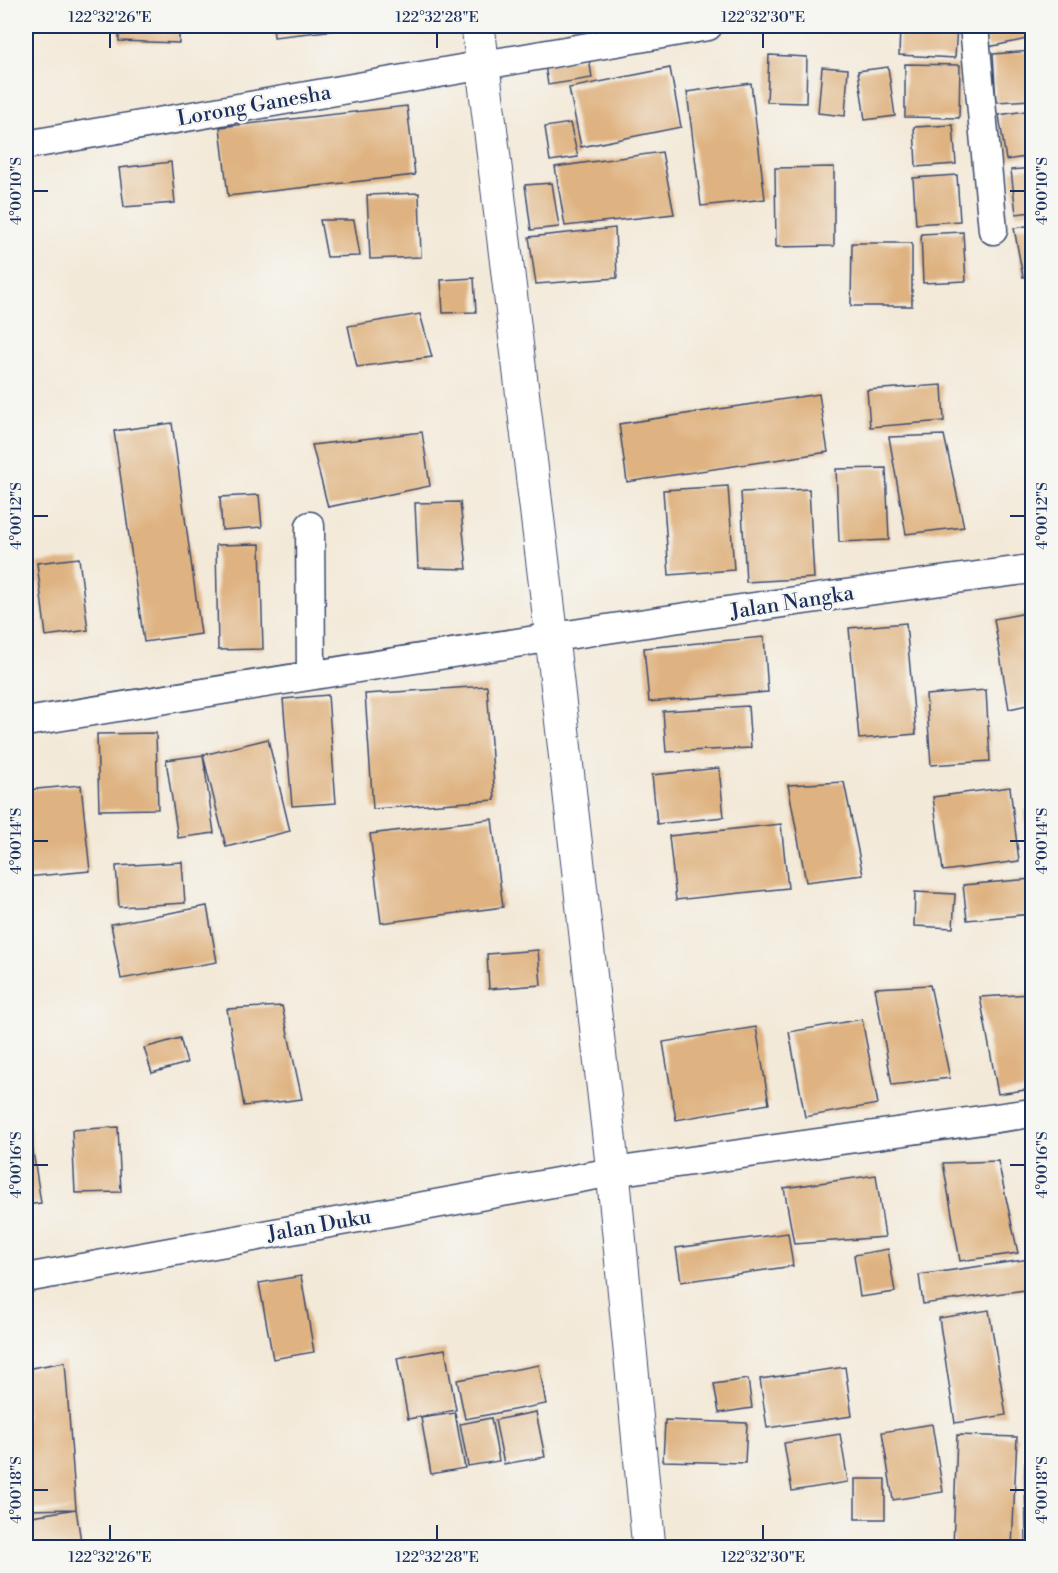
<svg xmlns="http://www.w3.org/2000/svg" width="1058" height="1573" font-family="'Libre Bodoni',serif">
	<rect width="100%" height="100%" fill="#f6f6f2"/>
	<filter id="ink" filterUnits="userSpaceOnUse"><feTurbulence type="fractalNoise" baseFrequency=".0167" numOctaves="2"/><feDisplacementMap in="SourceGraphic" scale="12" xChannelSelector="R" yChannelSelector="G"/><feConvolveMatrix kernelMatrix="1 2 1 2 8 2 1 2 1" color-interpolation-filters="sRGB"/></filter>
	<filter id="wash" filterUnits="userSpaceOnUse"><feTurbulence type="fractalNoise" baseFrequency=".008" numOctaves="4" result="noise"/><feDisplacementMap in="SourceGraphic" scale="24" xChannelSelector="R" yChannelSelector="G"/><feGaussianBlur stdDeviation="1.35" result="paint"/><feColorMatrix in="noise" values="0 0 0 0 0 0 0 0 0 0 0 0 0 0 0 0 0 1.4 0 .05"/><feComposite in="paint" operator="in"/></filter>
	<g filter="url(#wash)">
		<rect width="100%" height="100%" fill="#f3e9d8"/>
		<g id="blocks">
			<path fill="#dfb381" d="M 119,26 L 179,26 L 179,43 L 119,41 Z
				M 273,26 L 362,26 L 362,27 L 274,37 Z
				M 900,26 L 957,26 L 955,58 L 899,55 Z
				M 984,26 L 1032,26 L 1032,38 L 988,47 Z
				M 1032,51 L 1032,100 L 996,102 L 993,54 Z
				M 769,55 L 807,57 L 806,103 L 767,102 Z
				M 589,58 L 592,78 L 548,85 L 545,64 Z
				M 905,64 L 960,65 L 959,118 L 905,117 Z
				M 822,67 L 848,69 L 845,116 L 818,113 Z
				M 888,67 L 895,116 L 865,120 L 858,71 Z
				M 670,68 L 681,127 L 581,147 L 569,88 Z
				M 751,83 L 765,199 L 701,206 L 687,92 Z
				M 407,106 L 415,175 L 228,196 L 220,127 Z
				M 1032,110 L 1032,156 L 1006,160 L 999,115 Z
				M 570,123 L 578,157 L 550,161 L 545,127 Z
				M 953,125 L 956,164 L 916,167 L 914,127 Z
				M 662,152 L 674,214 L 565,226 L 555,167 Z
				M 171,162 L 175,203 L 124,207 L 119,168 Z
				M 834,167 L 834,246 L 776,247 L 775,168 Z
				M 1032,168 L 1032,212 L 1016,214 L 1011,170 Z
				M 957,175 L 960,221 L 916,224 L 913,178 Z
				M 552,183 L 559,227 L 531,230 L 525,185 Z
				M 419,193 L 421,257 L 370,259 L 367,195 Z
				M 320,220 L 354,220 L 360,256 L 327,257 Z
				M 1032,225 L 1032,275 L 1023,277 L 1014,228 Z
				M 615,228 L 617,278 L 536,284 L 529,237 Z
				M 963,232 L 966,281 L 923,283 L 921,234 Z
				M 852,243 L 912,243 L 912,306 L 851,306 Z
				M 474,278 L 476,312 L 443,313 L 441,280 Z
				M 420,314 L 432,357 L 357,367 L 348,326 Z
				M 942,385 L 944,421 L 870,427 L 867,390 Z
				M 819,394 L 828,452 L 627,482 L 619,424 Z
				M 172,423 L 201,634 L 144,642 L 114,431 Z
				M 422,432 L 430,486 L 328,507 L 312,445 Z
				M 944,435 L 964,527 L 906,534 L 889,437 Z
				M 886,468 L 889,540 L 839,542 L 836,469 Z
				M 728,486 L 734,570 L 669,575 L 663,490 Z
				M 809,489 L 814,578 L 746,582 L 741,492 Z
				M 259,495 L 262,527 L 222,530 L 220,497 Z
				M 460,502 L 467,569 L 418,568 L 415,503 Z
				M 26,544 L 28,544 L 33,580 L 26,581 Z
				M 260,544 L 263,649 L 218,650 L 216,545 Z
				M 79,558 L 88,630 L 46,636 L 37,563 Z
				M 1032,612 L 1032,704 L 1009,709 L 994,619 Z
				M 906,623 L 916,734 L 859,739 L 849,628 Z
				M 764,637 L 768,692 L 649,702 L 644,648 Z
				M 487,686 L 495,800 L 373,809 L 365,694 Z
				M 986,690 L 990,761 L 931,765 L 926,695 Z
				M 328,695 L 336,803 L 292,806 L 283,699 Z
				M 748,706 L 751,748 L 666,752 L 663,711 Z
				M 156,733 L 158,809 L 99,810 L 97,734 Z
				M 268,739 L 290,831 L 226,847 L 203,755 Z
				M 203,755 L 214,833 L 178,838 L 166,760 Z
				M 719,768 L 724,817 L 657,824 L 652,775 Z
				M 844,782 L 863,875 L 806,882 L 788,785 Z
				M 81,785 L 90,871 L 26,877 L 26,790 Z
				M 1010,787 L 1019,861 L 943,871 L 933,797 Z
				M 1032,809 L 1032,862 L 1029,862 L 1025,810 Z
				M 492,819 L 503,907 L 381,923 L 370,834 Z
				M 781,824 L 788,888 L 676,900 L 669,836 Z
				M 182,862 L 185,903 L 119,907 L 116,866 Z
				M 1032,879 L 1032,914 L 967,920 L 963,885 Z
				M 915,892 L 955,894 L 953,928 L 914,926 Z
				M 207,906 L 217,962 L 121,979 L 111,924 Z
				M 538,950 L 541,985 L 489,989 L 487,954 Z
				M 930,985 L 950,1078 L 892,1085 L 875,988 Z
				M 1032,994 L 1032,1089 L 998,1094 L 980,997 Z
				M 282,1006 L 302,1099 L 244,1106 L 227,1009 Z
				M 862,1019 L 878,1104 L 805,1117 L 789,1032 Z
				M 756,1027 L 769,1104 L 676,1120 L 663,1042 Z
				M 180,1038 L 187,1063 L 152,1073 L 144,1048 Z
				M 26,1106 L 41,1203 L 26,1205 Z
				M 118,1127 L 121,1192 L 75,1193 L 72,1130 Z
				M 998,1161 L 1018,1253 L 960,1261 L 943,1163 Z
				M 876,1175 L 885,1237 L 794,1244 L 784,1188 Z
				M 788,1233 L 793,1266 L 681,1282 L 676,1248 Z
				M 888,1249 L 895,1292 L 860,1297 L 854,1255 Z
				M 1030,1259 L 1032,1289 L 923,1304 L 919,1275 Z
				M 301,1276 L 314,1352 L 273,1359 L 259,1283 Z
				M 989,1310 L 1006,1415 L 955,1423 L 939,1318 Z
				M 445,1349 L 456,1410 L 408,1419 L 397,1358 Z
				M 65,1362 L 76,1509 L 82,1548 L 26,1548 L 26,1517 L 76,1509 L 26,1510 L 26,1369 Z
				M 539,1365 L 546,1404 L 465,1419 L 457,1380 Z
				M 845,1367 L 852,1416 L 767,1428 L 760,1379 Z
				M 748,1379 L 752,1408 L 719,1413 L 714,1384 Z
				M 536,1412 L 545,1457 L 504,1464 L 495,1420 Z
				M 455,1413 L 465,1468 L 431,1474 L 421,1418 Z
				M 491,1418 L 499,1461 L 468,1466 L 460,1424 Z
				M 665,1420 L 747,1423 L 745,1463 L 663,1461 Z
				M 932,1424 L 943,1492 L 893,1500 L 882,1432 Z
				M 840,1434 L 848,1482 L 792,1491 L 784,1443 Z
				M 957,1435 L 1017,1437 L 1012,1548 L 953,1548 Z
				M 1025,1463 L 1032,1463 L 1032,1548 L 1026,1548 Z
				M 855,1479 L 885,1479 L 885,1519 L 855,1519 Z"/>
		</g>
	</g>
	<g filter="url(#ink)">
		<use href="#blocks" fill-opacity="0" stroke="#3b4b70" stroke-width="1.5"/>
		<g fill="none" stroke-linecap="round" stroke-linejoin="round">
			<defs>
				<path id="minor" d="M 974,26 L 993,230
					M 26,145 L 708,26
					M 310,526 L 311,675
					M 26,722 C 361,667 696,612 1032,569
					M 26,1278 L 613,1172 L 1032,1113"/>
				<path id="tertiary" d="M 478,26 L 552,638 L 613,1172 L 649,1548"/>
			</defs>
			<use href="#minor" stroke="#3b4b70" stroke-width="31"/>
			<use href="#tertiary" stroke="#3b4b70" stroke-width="35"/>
			<use href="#minor" stroke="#fff" stroke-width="28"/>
			<use href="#tertiary" stroke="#fff" stroke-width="33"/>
		</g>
	</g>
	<path fill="none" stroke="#1b2f5e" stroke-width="2" d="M 110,33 L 110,48M 437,33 L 437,48M 763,33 L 763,48M 33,191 L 48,191M 1010,191 L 1025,191M 33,516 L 48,516M 1010,516 L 1025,516M 33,841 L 48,841M 1010,841 L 1025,841M 33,1165 L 48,1165M 1010,1165 L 1025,1165M 33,1490 L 48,1490M 1010,1490 L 1025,1490M 110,1525 L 110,1540M 437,1525 L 437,1540M 763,1525 L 763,1540"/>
	<g text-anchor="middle" stroke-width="5" stroke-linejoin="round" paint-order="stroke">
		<g font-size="21" fill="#1b2f5e" stroke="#f6f6f2">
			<text transform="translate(254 105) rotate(-10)" y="7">Lorong Ganesha</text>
			<text transform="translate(792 602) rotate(-9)" y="7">Jalan Nangka</text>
			<text transform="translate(319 1225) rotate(-10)" y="7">Jalan Duku</text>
		</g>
	</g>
	<rect width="1058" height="1573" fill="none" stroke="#f6f6f2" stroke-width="66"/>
	<rect x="33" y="33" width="992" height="1507" fill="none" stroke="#1b2f5e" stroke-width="2"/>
	<g font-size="15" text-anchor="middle" fill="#1b2f5e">
		<text x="110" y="22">122°32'26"E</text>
		<text x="437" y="22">122°32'28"E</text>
		<text x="763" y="22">122°32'30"E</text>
		<text transform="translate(16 191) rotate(-90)" y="5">4°00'10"S</text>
		<text transform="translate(1042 191) rotate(-90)" y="5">4°00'10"S</text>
		<text transform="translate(16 516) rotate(-90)" y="5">4°00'12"S</text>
		<text transform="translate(1042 516) rotate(-90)" y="5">4°00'12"S</text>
		<text transform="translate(16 841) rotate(-90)" y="5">4°00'14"S</text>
		<text transform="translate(1042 841) rotate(-90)" y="5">4°00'14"S</text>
		<text transform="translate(16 1165) rotate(-90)" y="5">4°00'16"S</text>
		<text transform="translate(1042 1165) rotate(-90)" y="5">4°00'16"S</text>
		<text transform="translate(16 1490) rotate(-90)" y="5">4°00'18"S</text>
		<text transform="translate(1042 1490) rotate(-90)" y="5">4°00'18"S</text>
		<text x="110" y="1562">122°32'26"E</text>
		<text x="437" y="1562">122°32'28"E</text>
		<text x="763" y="1562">122°32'30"E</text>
	</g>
</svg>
